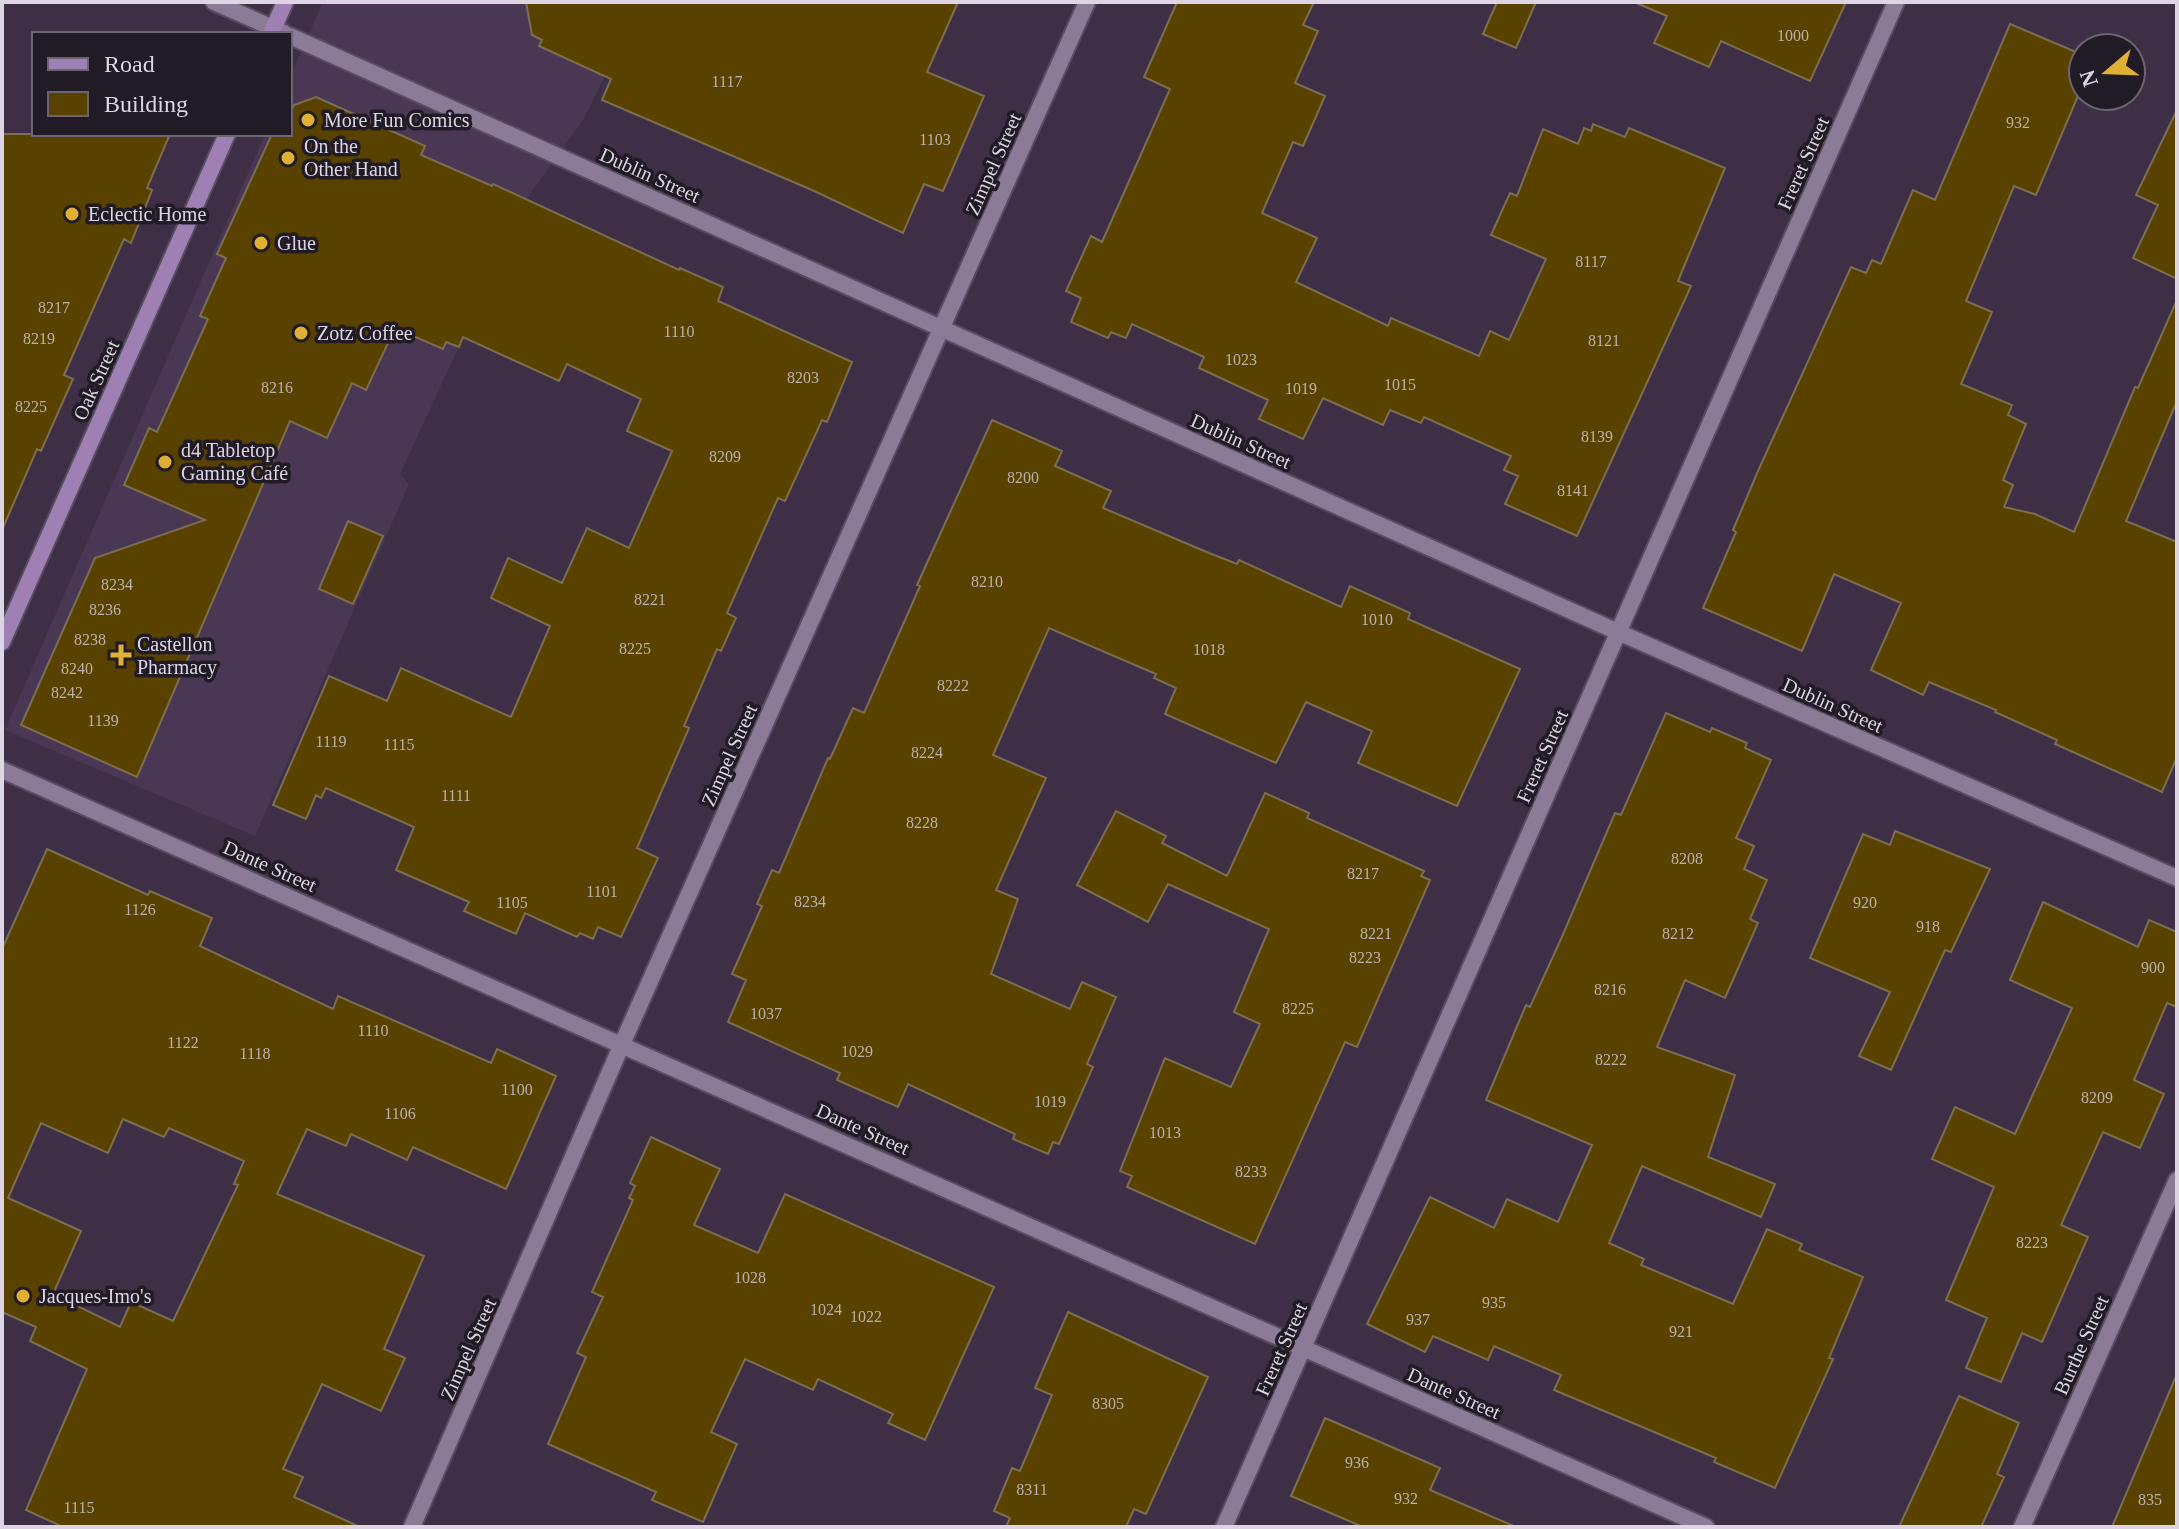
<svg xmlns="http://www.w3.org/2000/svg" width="2179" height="1529" font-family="Georgia,serif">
	<rect width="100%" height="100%" fill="#3e2f47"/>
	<path fill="#493754" d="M 323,2 L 643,2 L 583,120 L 529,195 L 400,474 L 409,484 L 255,836 L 5,730 L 265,134 L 290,134 L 290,77 Z"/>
	<path fill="#594200" stroke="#7b6e51" stroke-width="2" fill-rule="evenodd" d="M 526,2 L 958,2 L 927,72 L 984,96 L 943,191 L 924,184 L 903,233 L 812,190 L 602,100 L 611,79 L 539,46 L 542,40 L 532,35 Z
		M 1177,2 L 1314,2 L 1303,25 L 1318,31 L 1295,83 L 1325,96 L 1303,146 L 1293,142 L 1262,213 L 1317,238 L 1296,282 L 1388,326 L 1391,318 L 1479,356 L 1490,331 L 1509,340 L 1546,259 L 1491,235 L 1510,193 L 1517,196 L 1543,129 L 1578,144 L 1584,128 L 1591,131 L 1593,124 L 1625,137 L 1629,128 L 1725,168 L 1678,281 L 1691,286 L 1577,536 L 1505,504 L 1518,476 L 1504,470 L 1511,456 L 1424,417 L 1421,423 L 1390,410 L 1383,425 L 1323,398 L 1303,439 L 1259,419 L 1268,400 L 1199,368 L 1204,357 L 1132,324 L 1126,338 L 1111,332 L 1108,338 L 1071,322 L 1081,298 L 1066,291 L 1091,236 L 1102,242 L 1170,89 L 1144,77 Z
		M 1497,2 L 1536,2 L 1516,48 L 1483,34 Z
		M 1634,2 L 1846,2 L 1810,81 L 1721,41 L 1709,67 L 1654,43 L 1667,16 Z
		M 2010,24 L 2083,55 L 2083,84 L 2036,195 L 2014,186 L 1966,301 L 1992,312 L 1961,384 L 2012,405 L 2008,415 L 2026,424 L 2003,480 L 2013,485 L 2004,507 L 2035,514 L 2074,532 L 2135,387 L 2138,388 L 2177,300 L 2177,401 L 2126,521 L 2177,542 L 2177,757 L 2162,792 L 2055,744 L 2057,740 L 1995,712 L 1996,710 L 1929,682 L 1923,695 L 1871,670 L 1901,603 L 1834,574 L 1802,651 L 1703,608 L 1736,532 L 1733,530 L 1758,471 L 1851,267 L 1866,273 L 1872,260 L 1881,264 L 1913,190 L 1935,200 Z
		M 316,97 L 425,146 L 421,155 L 492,186 L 493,184 L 679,270 L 680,268 L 723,287 L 718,301 L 852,362 L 827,422 L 822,420 L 785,501 L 778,498 L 727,613 L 736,618 L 721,651 L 717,649 L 684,726 L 689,728 L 637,848 L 658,858 L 621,937 L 598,927 L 593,939 L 580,933 L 577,937 L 525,913 L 516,934 L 464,911 L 469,902 L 396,870 L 414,827 L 326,788 L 321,798 L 316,795 L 306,819 L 273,805 L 329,676 L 387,701 L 401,668 L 511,717 L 550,626 L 491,598 L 508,558 L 562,583 L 587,528 L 629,548 L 672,451 L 627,431 L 641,399 L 567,364 L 559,381 L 463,337 L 459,347 L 446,342 L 443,349 L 395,328 L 366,390 L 352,383 L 327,438 L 290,421 L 137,777 L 21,725 L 95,558 L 205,520 L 124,485 L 149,428 L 157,432 L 208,319 L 200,316 L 226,258 L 217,254 L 272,134 L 290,134 L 290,114 L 294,105 Z
		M 2177,110 L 2177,279 L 2133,258 L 2158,205 L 2136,195 Z
		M 2,134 L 170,134 L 147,188 L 152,190 L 131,243 L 124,239 L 64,375 L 73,379 L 41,451 L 37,449 L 2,530 Z
		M 992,420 L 1062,451 L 1055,466 L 1111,491 L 1103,508 L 1209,553 L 1237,564 L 1239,560 L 1341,607 L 1350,586 L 1410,613 L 1408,619 L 1520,669 L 1457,806 L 1358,763 L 1372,731 L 1306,702 L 1276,763 L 1165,714 L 1176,688 L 1154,678 L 1156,674 L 1049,628 L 993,755 L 1046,778 L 996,890 L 1018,899 L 991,974 L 1070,1009 L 1082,982 L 1116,997 L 1087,1064 L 1093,1067 L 1059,1144 L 1053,1142 L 1048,1154 L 1013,1139 L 1015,1134 L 908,1084 L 898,1107 L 837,1080 L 840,1073 L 728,1022 L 746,980 L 732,974 L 762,906 L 757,904 L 772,870 L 779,873 L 828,758 L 830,759 L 853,708 L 864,713 L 920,586 L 917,585 Z
		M 348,521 L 383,536 L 353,604 L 319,589 Z
		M 1666,713 L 1710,732 L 1712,728 L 1747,743 L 1745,748 L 1771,760 L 1736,838 L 1754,846 L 1744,869 L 1767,880 L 1750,919 L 1758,923 L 1725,998 L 1685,980 L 1657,1047 L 1735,1075 L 1708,1157 L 1775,1184 L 1761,1217 L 1642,1166 L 1609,1243 L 1644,1259 L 1641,1265 L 1733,1304 L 1767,1229 L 1802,1244 L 1799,1250 L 1863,1277 L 1829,1358 L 1833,1359 L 1775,1488 L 1714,1462 L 1716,1458 L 1554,1390 L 1561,1375 L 1494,1346 L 1488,1360 L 1433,1336 L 1425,1352 L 1367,1324 L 1430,1197 L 1494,1228 L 1507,1199 L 1558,1222 L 1592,1145 L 1486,1100 L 1526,1005 L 1530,1007 L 1561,939 L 1615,813 L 1621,815 Z
		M 1265,793 L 1309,813 L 1307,818 L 1424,871 L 1421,876 L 1430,880 L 1357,1047 L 1345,1042 L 1255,1244 L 1127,1187 L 1132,1176 L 1120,1171 L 1165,1058 L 1231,1087 L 1260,1024 L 1234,1012 L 1269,929 L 1168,884 L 1148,922 L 1077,885 L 1116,811 L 1166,836 L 1162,843 L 1227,876 Z
		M 1895,831 L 1990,869 L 1951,952 L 1945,950 L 1891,1070 L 1859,1056 L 1890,992 L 1810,958 L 1863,834 L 1890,845 Z
		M 47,849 L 148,895 L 150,891 L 212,918 L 200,946 L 333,1009 L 338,996 L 491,1063 L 497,1049 L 556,1076 L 506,1189 L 413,1147 L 407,1160 L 351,1134 L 346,1146 L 307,1129 L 277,1194 L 424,1256 L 384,1349 L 405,1358 L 381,1411 L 322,1384 L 283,1469 L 303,1477 L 294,1497 L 360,1527 L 63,1527 L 26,1510 L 87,1369 L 30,1341 L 36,1327 L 2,1312 L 2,949 ZM 123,1119 L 164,1137 L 169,1128 L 244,1161 L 234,1184 L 238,1185 L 173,1321 L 131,1302 L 120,1327 L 53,1294 L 81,1231 L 8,1198 L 41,1123 L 108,1153 Z
		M 2043,902 L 2138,947 L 2149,920 L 2177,932 L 2177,1007 L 2167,1003 L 2134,1080 L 2164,1094 L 2140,1148 L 2103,1132 L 2061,1225 L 2088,1237 L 2042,1342 L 2022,1333 L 2001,1382 L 1966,1368 L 1987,1318 L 1946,1300 L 1994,1187 L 1932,1159 L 1955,1107 L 2015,1134 L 2072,1008 L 2010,980 Z
		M 651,1137 L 720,1169 L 694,1225 L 758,1253 L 785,1194 L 994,1287 L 925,1440 L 888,1423 L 893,1414 L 818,1379 L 813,1390 L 745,1359 L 711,1432 L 737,1444 L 703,1522 L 652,1500 L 656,1492 L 548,1444 L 586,1357 L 577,1353 L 603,1297 L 592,1292 L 633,1200 L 629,1198 L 635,1186 L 630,1183 Z
		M 1068,1312 L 1208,1377 L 1146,1514 L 1134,1509 L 1126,1527 L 1006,1527 L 1010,1518 L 994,1511 L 1012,1468 L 1020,1471 L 1052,1395 L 1035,1388 Z
		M 2177,1374 L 2177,1527 L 2112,1527 Z
		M 1959,1396 L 2019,1423 L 1997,1474 L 2004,1477 L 1981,1527 L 1899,1527 Z
		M 1325,1418 L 1440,1468 L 1430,1490 L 1516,1527 L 1363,1527 L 1291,1496 Z"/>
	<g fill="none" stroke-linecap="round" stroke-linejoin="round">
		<defs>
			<path id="street" d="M 214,2 L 284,33
				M 290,36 L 1618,632 L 2177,878
				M 2,770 L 1706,1527
				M 412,1527 L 622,1044 L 1087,2
				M 1224,1527 L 1896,2
				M 2022,1527 L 2177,1180"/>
			<path id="secondary" d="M 271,34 L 285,2
				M 2,642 L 227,134"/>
		</defs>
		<use href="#street" stroke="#584c60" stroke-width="20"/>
		<use href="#secondary" stroke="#584c60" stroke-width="20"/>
		<use href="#street" stroke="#8b7b96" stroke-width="16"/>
		<use href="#secondary" stroke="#9f80b4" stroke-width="16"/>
	</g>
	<g fill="#e0b034" stroke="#211b25" stroke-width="3">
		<circle cx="308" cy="120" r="8"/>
		<circle cx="288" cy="158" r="8"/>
		<circle cx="72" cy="214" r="8"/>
		<circle cx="261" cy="243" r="8"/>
		<circle cx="301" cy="333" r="8"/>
		<circle cx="165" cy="462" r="8"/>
		<path d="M117 643h8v8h8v8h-8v8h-8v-8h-8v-8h8z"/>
		<circle cx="23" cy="1296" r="8"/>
	</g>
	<g text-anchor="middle" stroke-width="7" stroke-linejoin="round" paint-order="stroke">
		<g font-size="16" fill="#bcb0ab">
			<text x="1793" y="41">1000</text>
			<text x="727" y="87">1117</text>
			<text x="2018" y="128">932</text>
			<text x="935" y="145">1103</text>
			<text x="1591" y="267">8117</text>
			<text x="54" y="313">8217</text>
			<text x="679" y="337">1110</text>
			<text x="39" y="344">8219</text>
			<text x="1604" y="346">8121</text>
			<text x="1241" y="365">1023</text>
			<text x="803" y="383">8203</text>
			<text x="1400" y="390">1015</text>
			<text x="277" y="393">8216</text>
			<text x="1301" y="394">1019</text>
			<text x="31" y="412">8225</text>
			<text x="1597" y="442">8139</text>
			<text x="725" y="462">8209</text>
			<text x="1023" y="483">8200</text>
			<text x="1573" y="496">8141</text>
			<text x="987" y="587">8210</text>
			<text x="117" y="590">8234</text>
			<text x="650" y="605">8221</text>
			<text x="105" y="615">8236</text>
			<text x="1377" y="625">1010</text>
			<text x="90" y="645">8238</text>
			<text x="635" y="654">8225</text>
			<text x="1209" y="655">1018</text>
			<text x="77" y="674">8240</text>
			<text x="953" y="691">8222</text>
			<text x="67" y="698">8242</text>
			<text x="103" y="726">1139</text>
			<text x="331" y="747">1119</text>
			<text x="399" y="750">1115</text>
			<text x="927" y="758">8224</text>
			<text x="456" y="801">1111</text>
			<text x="922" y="828">8228</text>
			<text x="1687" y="864">8208</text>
			<text x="1363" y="879">8217</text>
			<text x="602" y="897">1101</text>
			<text x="810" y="907">8234</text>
			<text x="512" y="908">1105</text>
			<text x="1865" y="908">920</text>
			<text x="140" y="915">1126</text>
			<text x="1928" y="932">918</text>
			<text x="1376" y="939">8221</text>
			<text x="1678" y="939">8212</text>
			<text x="1365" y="963">8223</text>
			<text x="2153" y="973">900</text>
			<text x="1610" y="995">8216</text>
			<text x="1298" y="1014">8225</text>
			<text x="766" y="1019">1037</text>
			<text x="373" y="1036">1110</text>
			<text x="183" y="1048">1122</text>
			<text x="857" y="1057">1029</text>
			<text x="255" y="1059">1118</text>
			<text x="1611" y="1065">8222</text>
			<text x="517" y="1095">1100</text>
			<text x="2097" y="1103">8209</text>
			<text x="1050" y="1107">1019</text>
			<text x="400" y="1119">1106</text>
			<text x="1165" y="1138">1013</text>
			<text x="1251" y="1177">8233</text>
			<text x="2032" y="1248">8223</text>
			<text x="750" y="1283">1028</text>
			<text x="1494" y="1308">935</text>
			<text x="826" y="1315">1024</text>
			<text x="866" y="1322">1022</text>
			<text x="1418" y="1325">937</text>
			<text x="1681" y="1337">921</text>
			<text x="1108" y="1409">8305</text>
			<text x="1357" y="1468">936</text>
			<text x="1032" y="1495">8311</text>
			<text x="1406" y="1504">932</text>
			<text x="2150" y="1505">835</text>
			<text x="79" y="1513">1115</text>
		</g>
		<g font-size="20" fill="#ddd5e4" stroke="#211b25" text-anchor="start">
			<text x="324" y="127">More Fun Comics</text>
			<text x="304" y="153">On the<tspan x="304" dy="23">Other Hand</tspan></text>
			<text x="88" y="221">Eclectic Home</text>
			<text x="277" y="250">Glue</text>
			<text x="317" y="340">Zotz Coffee</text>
			<text x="181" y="457">d4 Tabletop<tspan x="181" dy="23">Gaming Café</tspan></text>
			<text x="137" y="651">Castellon<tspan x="137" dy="23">Pharmacy</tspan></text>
			<text x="39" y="1303">Jacques-Imo's</text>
		</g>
		<g font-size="20" fill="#ddd5e4" stroke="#211b25">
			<text transform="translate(1803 163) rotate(-66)" y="7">Freret Street</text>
			<text transform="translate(993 164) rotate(-66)" y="7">Zimpel Street</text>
			<text transform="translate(650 175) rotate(24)" y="7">Dublin Street</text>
			<text transform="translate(96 380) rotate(-66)" y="7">Oak Street</text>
			<text transform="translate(1241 441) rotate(24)" y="7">Dublin Street</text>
			<text transform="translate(1833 705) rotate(24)" y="7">Dublin Street</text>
			<text transform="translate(729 755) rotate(-66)" y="7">Zimpel Street</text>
			<text transform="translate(1542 756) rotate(-66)" y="7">Freret Street</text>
			<text transform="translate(270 866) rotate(24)" y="7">Dante Street</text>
			<text transform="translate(863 1129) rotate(24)" y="7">Dante Street</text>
			<text transform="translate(2081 1345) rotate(-66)" y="7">Burthe Street</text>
			<text transform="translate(468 1349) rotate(-66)" y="7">Zimpel Street</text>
			<text transform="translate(1281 1349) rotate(-66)" y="7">Freret Street</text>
			<text transform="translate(1454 1393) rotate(24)" y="7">Dante Street</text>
		</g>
	</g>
	<rect width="2179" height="1529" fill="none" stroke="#ddd5e4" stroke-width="8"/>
	<rect x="32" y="32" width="260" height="104" fill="#211b25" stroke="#6c6571" stroke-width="2"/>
	<rect x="48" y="58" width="40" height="12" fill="#9f80b4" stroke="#6c6571" stroke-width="2"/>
	<text x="104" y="72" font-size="24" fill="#ddd5e4">Road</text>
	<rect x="48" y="92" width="40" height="24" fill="#594200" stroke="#6c6571" stroke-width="2"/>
	<text x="104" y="112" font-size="24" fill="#ddd5e4">Building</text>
	<g transform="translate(2107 72) rotate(251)"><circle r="38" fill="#211b25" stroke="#6c6571" stroke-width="2"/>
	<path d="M0-6L14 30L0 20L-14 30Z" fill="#e0b034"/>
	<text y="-12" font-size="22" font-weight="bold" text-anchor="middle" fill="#ddd5e4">N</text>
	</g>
</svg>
